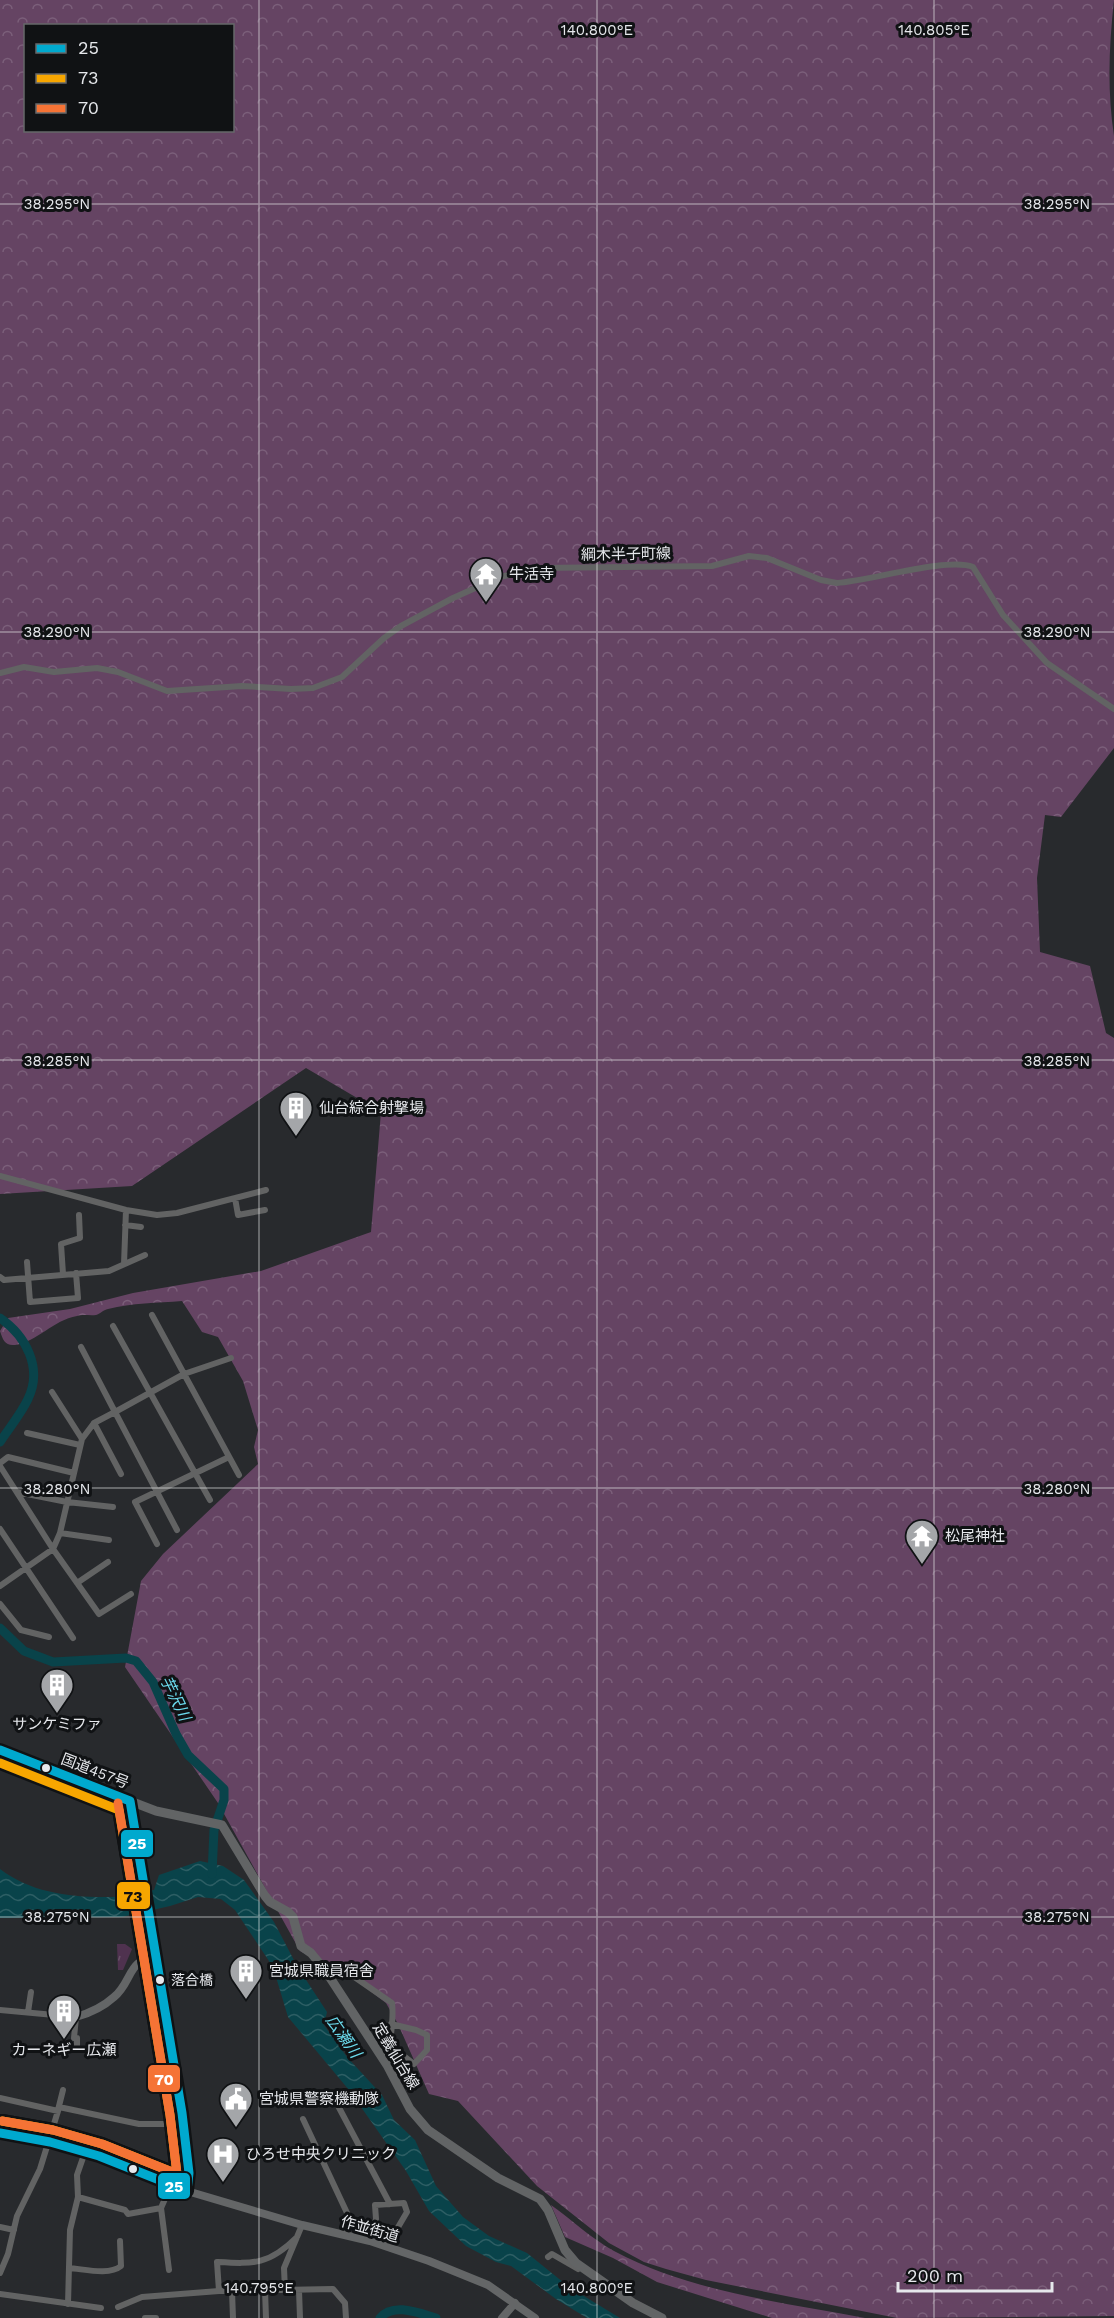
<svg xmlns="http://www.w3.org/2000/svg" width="1114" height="2318" font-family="'Work Sans','Noto Sans JP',sans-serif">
	<defs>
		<pattern id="grass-tufts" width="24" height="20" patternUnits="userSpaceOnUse" patternTransform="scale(1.5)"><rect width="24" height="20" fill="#4f324f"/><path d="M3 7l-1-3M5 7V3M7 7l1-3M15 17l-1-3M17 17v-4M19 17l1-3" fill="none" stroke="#685068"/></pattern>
		<pattern id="forest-crowns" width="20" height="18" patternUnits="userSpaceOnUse" patternTransform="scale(1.5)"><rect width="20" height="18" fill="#654463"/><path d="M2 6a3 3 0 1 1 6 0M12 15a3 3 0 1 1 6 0" fill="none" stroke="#7b5f7a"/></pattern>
		<pattern id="water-waves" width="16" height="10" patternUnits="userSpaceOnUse" patternTransform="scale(1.5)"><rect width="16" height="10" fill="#09434a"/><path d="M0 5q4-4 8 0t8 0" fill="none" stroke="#2d5e64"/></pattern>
	</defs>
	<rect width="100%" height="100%" fill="#282a2d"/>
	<path fill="url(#grass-tufts)" d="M 117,1944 L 125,1944 L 132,1949 L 123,1970 L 118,1970 Z"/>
	<path fill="url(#forest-crowns)" fill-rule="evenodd" d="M 0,0 L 1114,0 C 1109,46 1107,90 1114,136 L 1114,748 L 1061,817 L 1045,815 L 1037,878 L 1040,952 L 1090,966 L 1106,1033 L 1114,1038 L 1114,2316 L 897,2318 L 706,2280 L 666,2269 L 644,2262 L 609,2243 L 537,2186 L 458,2101 L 429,2094 L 398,2024 L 386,2003 L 357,1981 L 300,1951 L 218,1803 L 125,1667 L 141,1581 L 163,1554 L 258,1464 L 254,1447 L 258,1430 L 243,1381 L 218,1337 L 202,1332 L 182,1301 C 157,1303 132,1303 108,1309 C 103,1310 100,1314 96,1315 C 90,1316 83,1314 77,1316 C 53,1320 37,1342 15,1345 C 5,1346 3,1340 0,1331 L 8,1318 L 70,1309 L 133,1293 L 261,1271 L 371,1232 L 381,1112 L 306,1068 L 132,1186 L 0,1194 ZM 26,26 L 232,26 L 232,130 L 26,130 Z
		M 551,2205 C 572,2220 592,2239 614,2251 C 691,2292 781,2302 865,2318 L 772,2318 L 657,2282 L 613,2258 L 565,2237 Z"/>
	<path fill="url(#water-waves)" d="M 200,1861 L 223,1866 L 244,1880 L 274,1922 L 297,1966 L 327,2012 L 324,2025 L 347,2057 L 382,2095 L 394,2120 L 415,2140 L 436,2186 L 463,2217 L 489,2236 L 527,2253 L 569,2287 L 620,2318 L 587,2318 L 556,2299 L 511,2266 L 496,2262 L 466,2246 L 429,2211 L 406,2171 L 349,2090 L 288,2017 L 273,1967 L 235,1910 L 221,1899 L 198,1897 L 170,1906 L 122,1917 L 0,1918 L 0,1869 C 31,1893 73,1898 112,1897 C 126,1897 141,1892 154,1890 L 159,1875 Z"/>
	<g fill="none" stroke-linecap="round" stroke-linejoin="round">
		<path stroke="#09434a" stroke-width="9" d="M 0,1318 C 26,1336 43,1368 28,1399 C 21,1414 9,1428 0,1442
			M 0,1628 L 24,1651 L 53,1662 L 126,1658 L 136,1661 L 153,1682 L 176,1734 L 188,1755 L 224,1789 L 224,1800 L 214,1830 L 212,1874
			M 380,2318 C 393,2302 419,2313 436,2318"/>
		<path stroke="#626363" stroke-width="6" d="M 0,673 L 24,667 L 54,672 L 97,668 L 118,672 L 167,691 L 242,686 L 291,689 L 313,688 L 342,677 L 384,638 L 401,626 L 453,598 L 500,577 L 538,568 L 712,566 L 749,556 L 767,558 L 821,580 L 837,583 C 869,581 948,557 973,567 L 1003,615 L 1047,663 L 1114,709
			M 0,1176 L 126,1210 L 157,1215 L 177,1213 L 266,1190
			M 235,1198 L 238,1215 L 265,1210
			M 125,1225 L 141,1227
			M 27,1262 L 30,1302 L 78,1298 L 76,1273
			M 124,1264 L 126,1210
			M 63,1274 L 61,1244 L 80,1238 L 79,1215
			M 0,1277 L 4,1280 L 109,1271 L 145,1255
			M 152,1315 L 239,1475
			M 113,1326 L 210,1500
			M 52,1392 L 82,1439
			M 94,1423 L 121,1474
			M 27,1433 L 80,1445
			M 0,1463 L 8,1457 L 74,1473
			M 0,1466 L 53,1549 L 99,1614 L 131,1594
			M 17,1492 L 67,1502 L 113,1507
			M 0,1529 L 73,1638
			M 177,1530 L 115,1412 L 184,1374 L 231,1358
			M 60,1533 L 109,1540
			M 157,1544 L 135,1502 L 229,1457
			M 77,1583 L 108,1562
			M 0,1586 L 53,1549 L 60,1533 L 82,1439 L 94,1423 L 115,1412 L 81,1347
			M 0,1604 L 21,1630 L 49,1637
			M 325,1970 L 337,1965 L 392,2003 C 394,2017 391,2030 390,2045 L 414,2064 L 427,2050 L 427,2035 L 416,2030 L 391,2024
			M 0,2010 L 76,2017 L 74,2038 L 77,2038 L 77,2046
			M 28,2012 L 31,1992
			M 0,2098 L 58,2111 L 40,2169 L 17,2216 L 8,2254 L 0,2273
			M 336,2102 L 390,2204
			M 59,2107 L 139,2124 L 167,2124
			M 58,2110 L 63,2090
			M 303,2119 L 348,2215 L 347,2235
			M 78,2197 L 125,2210 L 128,2214 L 161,2208
			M 0,2227 L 14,2230
			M 370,2241 L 376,2219 L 375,2205 L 404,2203 L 407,2212 L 387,2246
			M 548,2257 L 552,2254 L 578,2269
			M 69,2268 C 84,2269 109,2276 121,2266 L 120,2241
			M 169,2270 L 161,2208 L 171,2185
			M 265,2290 L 266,2318
			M 285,2290 L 284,2268 L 302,2225
			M 299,2290 L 300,2318
			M 219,2291 L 217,2262 C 254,2264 269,2265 297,2237
			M 232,2291 L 233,2318
			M 0,2294 L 101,2308
			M 68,2304 L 70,2230 L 78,2197 L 77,2175 L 85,2152
			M 118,2307 L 142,2297 L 219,2291 L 333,2289 L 345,2303 L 346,2318
			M 145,2318 L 156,2318"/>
		<path stroke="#646667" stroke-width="8" d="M 76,2017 C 90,2013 103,2007 114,1997 C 132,1983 129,1955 156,1960
			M 187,2191 L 302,2225 L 370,2241 L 429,2261 L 488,2285 L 535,2318
			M 502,2318 L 515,2303"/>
		<path stroke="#626465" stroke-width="9" d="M 130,1801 L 156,1811 L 222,1825 L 265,1896 L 270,1902 L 288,1912 L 293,1917 L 301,1946 L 311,1953 L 325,1970 L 387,2065 L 410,2109 L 428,2130 L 498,2178 L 540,2199 L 548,2210 L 565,2250 L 576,2263 L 633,2303 L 662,2318"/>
		<path stroke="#5f6163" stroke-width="10" d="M 0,1750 L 130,1801 L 182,2113 L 189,2173 L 187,2191 L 99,2156 L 50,2142 L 0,2133"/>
		<defs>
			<path id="bus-1" d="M 0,1750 L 130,1801 L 182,2113 L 189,2173 L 187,2191 L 99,2156 L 50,2142 L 0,2133"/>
			<path id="bus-2" d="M 0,1763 L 119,1810 L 170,2115 L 177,2174 L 102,2144 L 53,2130 L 2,2121"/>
			<path id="bus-3" d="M 2,2121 L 53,2130 L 102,2144 L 177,2174 L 170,2115 L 118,1803"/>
		</defs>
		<use href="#bus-1" stroke="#101214" stroke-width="14"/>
		<use href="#bus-2" stroke="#101214" stroke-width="14"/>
		<use href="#bus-3" stroke="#101214" stroke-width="14"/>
		<use href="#bus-1" stroke="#00a9ce" stroke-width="9"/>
		<use href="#bus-2" stroke="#f7a600" stroke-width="9"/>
		<use href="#bus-3" stroke="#f57335" stroke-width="9"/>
	</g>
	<path fill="none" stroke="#e6e8ec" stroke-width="1.5" stroke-opacity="0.45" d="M 259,0 L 259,2318M 597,0 L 597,2318M 934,0 L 934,2318M 0,204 L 1114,204M 0,632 L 1114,632M 0,1060 L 1114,1060M 0,1488 L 1114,1488M 0,1917 L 1114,1917"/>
	<defs>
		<symbol id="temple-pin" viewBox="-11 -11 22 30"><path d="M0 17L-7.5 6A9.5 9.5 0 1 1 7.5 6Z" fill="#a4a6a9" stroke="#101214"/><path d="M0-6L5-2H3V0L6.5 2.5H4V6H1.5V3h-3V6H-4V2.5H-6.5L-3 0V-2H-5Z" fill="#fff"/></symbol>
		<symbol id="building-pin" viewBox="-11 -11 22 30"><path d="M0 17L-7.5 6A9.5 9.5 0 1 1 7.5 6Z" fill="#a4a6a9" stroke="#101214"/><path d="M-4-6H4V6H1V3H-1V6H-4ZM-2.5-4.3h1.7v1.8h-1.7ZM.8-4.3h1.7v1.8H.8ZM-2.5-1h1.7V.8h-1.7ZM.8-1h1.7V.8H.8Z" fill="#fff"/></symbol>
		<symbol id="civic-pin" viewBox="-11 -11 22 30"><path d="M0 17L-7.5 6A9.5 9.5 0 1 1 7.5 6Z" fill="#a4a6a9" stroke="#101214"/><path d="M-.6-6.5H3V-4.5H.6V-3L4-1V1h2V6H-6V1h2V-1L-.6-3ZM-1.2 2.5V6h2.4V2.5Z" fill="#fff"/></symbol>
		<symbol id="hospital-pin" viewBox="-11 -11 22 30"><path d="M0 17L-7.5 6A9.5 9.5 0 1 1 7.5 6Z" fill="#a4a6a9" stroke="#101214"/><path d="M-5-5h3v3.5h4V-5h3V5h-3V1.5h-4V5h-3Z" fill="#fff"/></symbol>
	</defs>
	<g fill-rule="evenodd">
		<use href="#temple-pin" x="467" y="555" width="38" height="52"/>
		<use href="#building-pin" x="277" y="1089" width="38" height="52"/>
		<use href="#temple-pin" x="903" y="1517" width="38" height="52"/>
		<use href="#building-pin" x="38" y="1666" width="38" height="52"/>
		<use href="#building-pin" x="227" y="1952" width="38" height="52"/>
		<use href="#building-pin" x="45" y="1992" width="38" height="52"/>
		<use href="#civic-pin" x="217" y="2080" width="38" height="52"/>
		<use href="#hospital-pin" x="204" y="2135" width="38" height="52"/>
	</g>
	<g fill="#e6e8ec" stroke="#101214" stroke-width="2">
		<circle cx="46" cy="1768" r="5"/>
		<circle cx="160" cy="1980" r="5"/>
		<circle cx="133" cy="2169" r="5"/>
	</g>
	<g text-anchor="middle" stroke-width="6" stroke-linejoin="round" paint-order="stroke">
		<g font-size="14" fill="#e6e8ec" stroke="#101214" text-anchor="start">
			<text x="171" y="1985">落合橋</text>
		</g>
		<g font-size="15" fill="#e6e8ec" stroke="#101214">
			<text transform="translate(626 554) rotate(-1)" y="5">綱木半子町線</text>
			<text transform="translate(95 1771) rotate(21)" y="5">国道457号</text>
			<text transform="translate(396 2056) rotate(59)" y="5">定義仙台線</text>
			<text transform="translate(370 2229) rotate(16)" y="5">作並街道</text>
		</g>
		<g font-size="15" fill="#e6e8ec" stroke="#101214" text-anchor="start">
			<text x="509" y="579">牛活寺</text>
			<text x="319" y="1113">仙台綜合射撃場</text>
			<text x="945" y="1541">松尾神社</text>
			<text x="57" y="1729" text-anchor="middle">サンケミファ</text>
			<text x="269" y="1976">宮城県職員宿舎</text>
			<text x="64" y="2055" text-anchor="middle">カーネギー広瀬</text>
			<text x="259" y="2104">宮城県警察機動隊</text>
			<text x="246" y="2159">ひろせ中央クリニック</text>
		</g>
		<g font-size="16" font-style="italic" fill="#6ad8ea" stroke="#101214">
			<text transform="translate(176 1698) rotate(64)" y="6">芋沢川</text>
			<text transform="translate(344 2036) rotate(55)" y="6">広瀬川</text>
		</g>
	</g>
	<g font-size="15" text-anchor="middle" fill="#e6e8ec" stroke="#101214" stroke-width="6" stroke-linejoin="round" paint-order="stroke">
		<text x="597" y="35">140.800°E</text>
		<text x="934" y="35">140.805°E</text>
		<text x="57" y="209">38.295°N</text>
		<text x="1057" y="209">38.295°N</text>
		<text x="57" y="637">38.290°N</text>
		<text x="1057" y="637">38.290°N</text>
		<text x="57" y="1066">38.285°N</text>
		<text x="1057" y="1066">38.285°N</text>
		<text x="57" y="1494">38.280°N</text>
		<text x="1057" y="1494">38.280°N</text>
		<text x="57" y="1922">38.275°N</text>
		<text x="1057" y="1922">38.275°N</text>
		<text x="259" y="2293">140.795°E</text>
		<text x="597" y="2293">140.800°E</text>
	</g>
	<g stroke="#101214" stroke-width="2">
		<rect x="120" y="1829" width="34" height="29" rx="6" fill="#00a9ce"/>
		<rect x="116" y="1881" width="35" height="29" rx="6" fill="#f7a600"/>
		<rect x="147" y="2064" width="34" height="29" rx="6" fill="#f57335"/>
		<rect x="157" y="2172" width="34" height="28" rx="6" fill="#00a9ce"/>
	</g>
	<g font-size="16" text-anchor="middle" font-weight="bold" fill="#fff">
		<text x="137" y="1849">25</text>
		<text x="164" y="2085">70</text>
		<text x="174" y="2192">25</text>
	</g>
	<g font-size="16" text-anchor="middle" font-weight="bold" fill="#111">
		<text x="133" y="1902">73</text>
	</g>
	<rect x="24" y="24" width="210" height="108" fill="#101214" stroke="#66686a" stroke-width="1.5"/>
	<rect x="36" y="44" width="30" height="9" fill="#00a9ce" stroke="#66686a" stroke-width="1.5"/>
	<text x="78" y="54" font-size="18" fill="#e6e8ec">25</text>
	<rect x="36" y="74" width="30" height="9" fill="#f7a600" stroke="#66686a" stroke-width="1.5"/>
	<text x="78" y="84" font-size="18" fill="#e6e8ec">73</text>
	<rect x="36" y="104" width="30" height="9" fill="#f57335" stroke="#66686a" stroke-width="1.5"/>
	<text x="78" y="114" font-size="18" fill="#e6e8ec">70</text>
	<path d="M898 2282v9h154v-9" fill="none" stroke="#e6e8ec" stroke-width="3"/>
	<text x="907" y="2282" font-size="18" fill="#e6e8ec" stroke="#101214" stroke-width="4.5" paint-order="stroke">200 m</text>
</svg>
